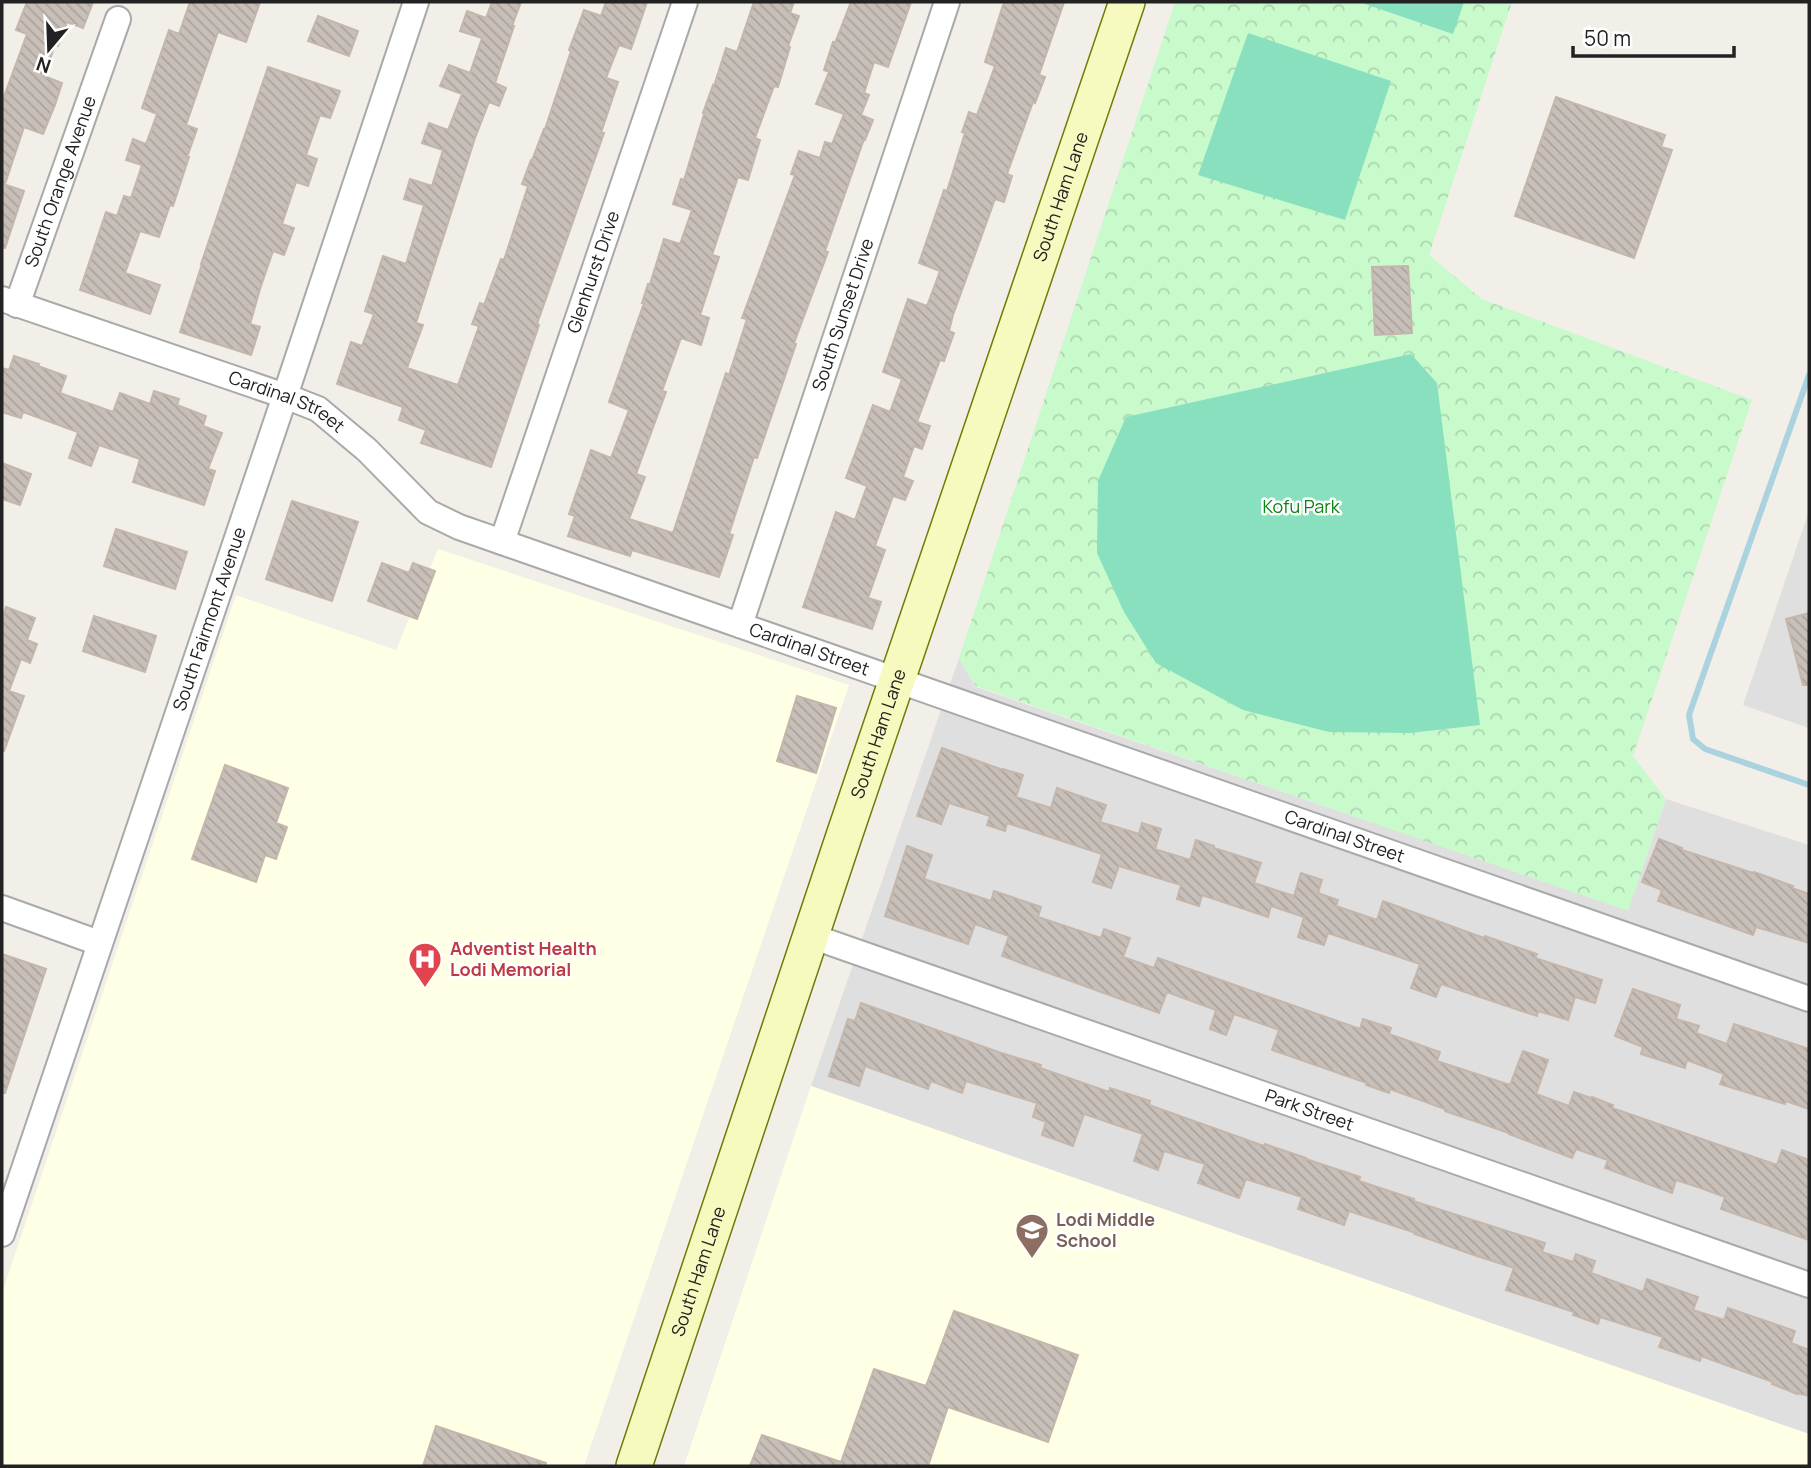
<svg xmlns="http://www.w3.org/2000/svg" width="1811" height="1468" font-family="Manrope,sans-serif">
	<defs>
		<pattern id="park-crowns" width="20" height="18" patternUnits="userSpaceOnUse" patternTransform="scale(1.75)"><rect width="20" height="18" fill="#c8facc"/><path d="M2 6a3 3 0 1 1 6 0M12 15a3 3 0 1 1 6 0" fill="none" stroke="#acd6af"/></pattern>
		<pattern id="building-back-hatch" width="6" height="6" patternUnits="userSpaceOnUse" patternTransform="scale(1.75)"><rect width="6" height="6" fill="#c7bfb8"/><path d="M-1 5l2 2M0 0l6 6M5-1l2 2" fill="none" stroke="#aba49e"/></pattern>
	</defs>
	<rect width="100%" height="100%" fill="#f2efe9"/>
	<path fill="#e0dfdf" d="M 1809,511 L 1809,728 L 1743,705 Z
		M 959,658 L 976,687 L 1628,910 L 1666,799 L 1809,845 L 1809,1434 L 811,1086 Z"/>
	<path fill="#ffffe5" d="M 438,549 L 849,685 L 584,1466 L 7,1466 L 2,1464 L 2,1293 L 236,595 L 396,650 Z
		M 811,1086 L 1809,1434 L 1809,1466 L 684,1466 Z"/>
	<path fill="url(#park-crowns)" d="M 1175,2 L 1512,2 L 1429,255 L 1482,299 L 1752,400 L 1633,756 L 1666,799 L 1628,911 L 976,686 L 959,658 Z"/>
	<path fill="#88e0be" d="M 1359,2 L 1464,2 L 1453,34 Z
		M 1248,33 L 1391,81 L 1345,220 L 1198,175 Z
		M 1411,354 L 1437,383 L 1480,725 L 1410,733 L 1329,732 L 1243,710 L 1156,663 L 1124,612 L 1097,553 L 1098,481 L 1126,417 Z"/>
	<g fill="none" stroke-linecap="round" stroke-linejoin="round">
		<path stroke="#aad3df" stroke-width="6" d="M 1809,375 L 1689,715 L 1693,739 L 1705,749 L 1809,785"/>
	</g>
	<path fill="url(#building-back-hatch)" stroke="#c4b6ab" stroke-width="2" d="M 27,2 L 93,2 L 83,28 L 67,22 L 58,46 L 55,45 L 44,76 L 62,83 L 55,105 L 43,134 L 24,127 L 5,184 L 3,184 L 24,191 L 5,248 L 2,247 L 2,102 L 27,34 L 16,30 Z
		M 190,2 L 260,2 L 246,42 L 218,32 L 186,125 L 197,129 L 187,157 L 189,157 L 173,206 L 170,205 L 159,237 L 140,231 L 125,273 L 160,285 L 150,314 L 80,290 L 106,212 L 117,216 L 124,196 L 131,198 L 142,165 L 126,160 L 133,139 L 146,144 L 157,114 L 142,108 L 169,30 L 179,34 Z
		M 492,2 L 521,2 L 512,26 L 514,26 L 495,83 L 506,88 L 499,106 L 489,102 L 475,138 L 416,323 L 423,325 L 407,368 L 458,385 L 479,326 L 472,324 L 480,303 L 484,305 L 501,259 L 504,260 L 528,186 L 522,184 L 531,160 L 532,160 L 544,129 L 545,129 L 571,51 L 569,50 L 584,10 L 601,16 L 606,2 L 647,2 L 631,49 L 619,45 L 606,78 L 618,82 L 601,133 L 604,133 L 537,324 L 539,325 L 491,467 L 421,443 L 426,430 L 399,420 L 403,407 L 337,384 L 351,342 L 362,346 L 374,314 L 365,311 L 383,256 L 406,264 L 424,205 L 404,199 L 410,179 L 432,186 L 443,150 L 422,143 L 429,123 L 448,130 L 462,94 L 440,86 L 449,65 L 470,73 L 482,38 L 460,31 L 467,11 L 486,18 Z
		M 754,2 L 794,2 L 790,13 L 799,16 L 788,46 L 790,47 L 778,87 L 774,86 L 755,138 L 760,140 L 748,180 L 738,177 L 712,255 L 719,257 L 700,315 L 709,318 L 701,345 L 681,338 L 662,391 L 666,392 L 636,474 L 645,477 L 629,519 L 673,533 L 726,373 L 729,375 L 747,319 L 742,318 L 795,175 L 791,174 L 799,151 L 820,158 L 825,142 L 832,144 L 844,114 L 816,104 L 829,72 L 824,70 L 833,42 L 835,43 L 851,2 L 911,2 L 888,67 L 874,62 L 864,93 L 869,95 L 861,115 L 873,120 L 865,140 L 864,139 L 825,251 L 828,252 L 794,343 L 796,344 L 764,438 L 757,458 L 754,457 L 729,534 L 733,535 L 719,577 L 632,550 L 630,556 L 568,536 L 575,516 L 569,514 L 591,450 L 611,458 L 629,410 L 609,402 L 644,303 L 642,303 L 648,284 L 650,284 L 664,239 L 680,244 L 692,210 L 673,204 L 681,179 L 684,180 L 704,114 L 703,113 L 713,85 L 714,86 L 726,48 L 737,52 Z
		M 1004,2 L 1064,2 L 1039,75 L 1045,77 L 1035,103 L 1033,102 L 1007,174 L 1012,176 L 1004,202 L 995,199 L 953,315 L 949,331 L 954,333 L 944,361 L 940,360 L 917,422 L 930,426 L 922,449 L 914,446 L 903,477 L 913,481 L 905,500 L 893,496 L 875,546 L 885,550 L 868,598 L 881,602 L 872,629 L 803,607 L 836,512 L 855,520 L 867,486 L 846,478 L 873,405 L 890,412 L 902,379 L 883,372 L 908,299 L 927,306 L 940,271 L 919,263 L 944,190 L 947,191 L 965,133 L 962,132 L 969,112 L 977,115 L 995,66 L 985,62 Z
		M 318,16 L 358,31 L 349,56 L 308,41 Z
		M 268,67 L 340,91 L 330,118 L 320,115 L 306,155 L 317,159 L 308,186 L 296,182 L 282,224 L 294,228 L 284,255 L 273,251 L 260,289 L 250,324 L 260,327 L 251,355 L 180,332 L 202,264 L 201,264 Z
		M 1556,97 L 1665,135 L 1661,147 L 1672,150 L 1634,258 L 1515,216 Z
		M 1408,266 L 1412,333 L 1375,335 L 1372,267 Z
		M 14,356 L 39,364 L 38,366 L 66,376 L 60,393 L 113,412 L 120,393 L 150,404 L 154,391 L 179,399 L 177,405 L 206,416 L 203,426 L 222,433 L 208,469 L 215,471 L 204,505 L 133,482 L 140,459 L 99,445 L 91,466 L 69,458 L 78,432 L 23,412 L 21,418 L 2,412 L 2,368 L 9,370 Z
		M 2,463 L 31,474 L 20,505 L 2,499 Z
		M 292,501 L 358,522 L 332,601 L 266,579 Z
		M 116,529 L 187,552 L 175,589 L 104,566 Z
		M 382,563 L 409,573 L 413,563 L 435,571 L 417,619 L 368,601 Z
		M 6,607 L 35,618 L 27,640 L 37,644 L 30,663 L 21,659 L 9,691 L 24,696 L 4,751 L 2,750 L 2,620 Z
		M 1809,613 L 1809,685 L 1803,685 L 1786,619 Z
		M 94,616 L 156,636 L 145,672 L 83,651 Z
		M 797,696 L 836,708 L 816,773 L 777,761 Z
		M 942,748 L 1003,770 L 1003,769 L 1023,775 L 1016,797 L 1051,808 L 1057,788 L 1106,805 L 1100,822 L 1139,834 L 1142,823 L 1161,829 L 1155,849 L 1190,860 L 1196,840 L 1214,846 L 1214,848 L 1261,863 L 1254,883 L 1294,896 L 1301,873 L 1322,880 L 1318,893 L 1338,900 L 1336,906 L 1377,920 L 1383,901 L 1484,938 L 1485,936 L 1537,954 L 1535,958 L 1602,980 L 1595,1003 L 1575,997 L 1568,1020 L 1538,1011 L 1537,1016 L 1441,984 L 1436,997 L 1411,988 L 1420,964 L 1328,933 L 1324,945 L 1298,937 L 1304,917 L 1271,906 L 1268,917 L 1202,895 L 1199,906 L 1177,899 L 1181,885 L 1119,866 L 1111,888 L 1093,882 L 1102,854 L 1007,823 L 1005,831 L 987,825 L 990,816 L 949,803 L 941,824 L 917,816 Z
		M 225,765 L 288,788 L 276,823 L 287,827 L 276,859 L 265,855 L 256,882 L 192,859 Z
		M 1659,839 L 1682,848 L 1682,850 L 1753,873 L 1754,872 L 1793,886 L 1792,888 L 1809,894 L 1809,943 L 1756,927 L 1753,935 L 1658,901 L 1662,890 L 1642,882 Z
		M 907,846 L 932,855 L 924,879 L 991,901 L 994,891 L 1041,907 L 1038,917 L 1101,938 L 1104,929 L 1130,938 L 1123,957 L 1154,968 L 1158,958 L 1360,1029 L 1363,1019 L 1391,1028 L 1389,1034 L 1440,1052 L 1437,1061 L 1510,1085 L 1523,1051 L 1548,1060 L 1536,1094 L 1569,1106 L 1574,1092 L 1591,1098 L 1592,1097 L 1613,1105 L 1612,1108 L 1777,1165 L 1782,1150 L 1809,1160 L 1809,1240 L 1721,1209 L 1725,1197 L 1698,1187 L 1676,1180 L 1672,1193 L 1605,1168 L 1608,1160 L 1576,1149 L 1572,1158 L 1509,1134 L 1509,1133 L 1445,1111 L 1445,1109 L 1390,1089 L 1389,1093 L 1366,1085 L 1367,1083 L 1272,1050 L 1279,1030 L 1234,1014 L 1226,1035 L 1210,1029 L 1216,1010 L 1167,992 L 1159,1013 L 1002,956 L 1009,936 L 975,924 L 968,944 L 885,916 Z
		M 2,954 L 46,969 L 5,1093 L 2,1093 Z
		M 1633,989 L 1680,1005 L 1676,1019 L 1699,1026 L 1696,1033 L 1727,1044 L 1734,1024 L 1809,1049 L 1809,1109 L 1786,1101 L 1785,1104 L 1720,1084 L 1724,1074 L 1687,1060 L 1685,1068 L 1641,1054 L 1643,1047 L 1615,1036 Z
		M 861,1003 L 1001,1053 L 1041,1065 L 1040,1068 L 1109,1092 L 1110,1088 L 1150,1101 L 1149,1105 L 1264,1146 L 1265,1144 L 1306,1158 L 1306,1159 L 1360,1177 L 1359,1181 L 1414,1199 L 1413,1201 L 1545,1243 L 1542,1252 L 1573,1262 L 1576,1254 L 1595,1261 L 1591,1273 L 1643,1292 L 1647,1279 L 1698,1297 L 1693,1310 L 1724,1320 L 1728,1308 L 1795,1331 L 1791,1343 L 1809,1350 L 1809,1396 L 1797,1393 L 1797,1394 L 1772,1384 L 1773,1382 L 1701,1356 L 1700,1361 L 1659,1347 L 1663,1337 L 1600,1317 L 1598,1324 L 1573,1315 L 1574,1312 L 1506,1290 L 1514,1268 L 1468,1253 L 1415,1234 L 1416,1233 L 1349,1211 L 1344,1225 L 1298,1209 L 1302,1197 L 1246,1179 L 1239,1198 L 1198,1183 L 1205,1164 L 1164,1151 L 1158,1170 L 1134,1161 L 1143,1134 L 1084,1114 L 1073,1146 L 1042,1135 L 1046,1122 L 1033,1117 L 1037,1103 L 966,1081 L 962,1093 L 931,1081 L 928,1089 L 865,1066 L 859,1086 L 829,1076 L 848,1019 L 855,1021 Z
		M 954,1311 L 1078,1355 L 1048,1442 L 948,1407 L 928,1466 L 750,1466 L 762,1435 L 841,1462 L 874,1369 L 926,1386 Z
		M 436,1426 L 546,1463 L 545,1466 L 423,1466 Z"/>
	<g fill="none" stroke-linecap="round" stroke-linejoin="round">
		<defs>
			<g id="minor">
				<path id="s1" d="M 2,299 L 285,396 L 318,409 L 367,450 L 428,512 L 459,527 L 1809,999"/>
				<path id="s2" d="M 17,305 L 118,19"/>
				<path id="s3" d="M 502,542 L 685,2"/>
				<path id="s4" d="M 740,625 L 947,2"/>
				<path d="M 2,908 L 99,943"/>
				<path id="s5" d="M 811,936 L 1809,1285"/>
				<path id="s6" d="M 2,1234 L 285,396 L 416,2"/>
			</g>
			<g id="secondary">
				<path id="s7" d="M 634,1466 L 844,836 L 1127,2"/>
			</g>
		</defs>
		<use href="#minor" stroke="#a9a9a9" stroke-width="28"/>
		<use href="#secondary" stroke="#707d05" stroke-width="38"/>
		<use href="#minor" stroke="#fff" stroke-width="24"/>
		<use href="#secondary" stroke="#f7fabf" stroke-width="35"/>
	</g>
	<defs>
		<symbol id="hospital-pin" viewBox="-11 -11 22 30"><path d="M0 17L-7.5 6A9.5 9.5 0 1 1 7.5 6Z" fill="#e0444e" stroke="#fff"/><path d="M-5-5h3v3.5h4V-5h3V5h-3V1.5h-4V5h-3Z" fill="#fff"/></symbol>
		<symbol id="school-pin" viewBox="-11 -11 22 30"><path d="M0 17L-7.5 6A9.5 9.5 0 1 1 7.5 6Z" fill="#8d6e63" stroke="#fff"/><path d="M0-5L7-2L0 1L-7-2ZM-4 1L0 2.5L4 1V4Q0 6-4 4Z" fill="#fff"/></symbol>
	</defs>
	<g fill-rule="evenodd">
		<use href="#hospital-pin" x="406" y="940" width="38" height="52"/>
		<use href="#school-pin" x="1013" y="1211" width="38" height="52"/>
	</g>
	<g text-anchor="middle" stroke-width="5" stroke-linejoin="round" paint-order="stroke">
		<g font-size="18" fill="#222" stroke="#fff">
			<text dy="6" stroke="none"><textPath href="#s2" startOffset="131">South Orange Avenue</textPath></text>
			<text dy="6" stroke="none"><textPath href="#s7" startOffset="1339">South Ham Lane</textPath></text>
			<text dy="6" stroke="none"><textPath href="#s3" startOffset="285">Glenhurst Drive</textPath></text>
			<text dy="6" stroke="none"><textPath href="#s4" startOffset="327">South Sunset Drive</textPath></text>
			<text dy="6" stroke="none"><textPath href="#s1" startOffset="303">Cardinal Street</textPath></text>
			<text dy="6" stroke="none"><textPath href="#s6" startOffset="649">South Fairmont Avenue</textPath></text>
			<text dy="6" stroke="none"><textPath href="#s1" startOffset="891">Cardinal Street</textPath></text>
			<text dy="6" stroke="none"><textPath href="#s7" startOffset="772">South Ham Lane</textPath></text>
			<text dy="6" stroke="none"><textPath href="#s1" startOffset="1458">Cardinal Street</textPath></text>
			<text dy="6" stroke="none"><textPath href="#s5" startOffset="528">Park Street</textPath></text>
			<text dy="6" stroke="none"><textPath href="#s7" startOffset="205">South Ham Lane</textPath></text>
		</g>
		<g font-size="18" fill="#0c8416" stroke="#fff">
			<text x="1301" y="513">Kofu Park</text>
		</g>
		<g font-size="18" font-weight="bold" fill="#be3a42" stroke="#fff" text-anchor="start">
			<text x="450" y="955">Adventist Health<tspan x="450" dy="21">Lodi Memorial</tspan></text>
		</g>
		<g font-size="18" font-weight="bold" fill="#785e54" stroke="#fff" text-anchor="start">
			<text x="1056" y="1226">Lodi Middle<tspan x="1056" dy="21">School</tspan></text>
		</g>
	</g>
	<rect width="1811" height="1468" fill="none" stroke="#222222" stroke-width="7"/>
	<g transform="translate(49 49) rotate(199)" stroke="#ffffff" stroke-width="5" paint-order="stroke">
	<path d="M0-5L12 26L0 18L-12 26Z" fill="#222222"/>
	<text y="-10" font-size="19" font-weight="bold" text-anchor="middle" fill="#222222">N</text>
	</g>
	<path d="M1573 46v10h161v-10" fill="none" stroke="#222222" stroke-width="3.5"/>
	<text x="1584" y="46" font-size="21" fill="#222222" stroke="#ffffff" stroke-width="5" paint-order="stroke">50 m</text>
</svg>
